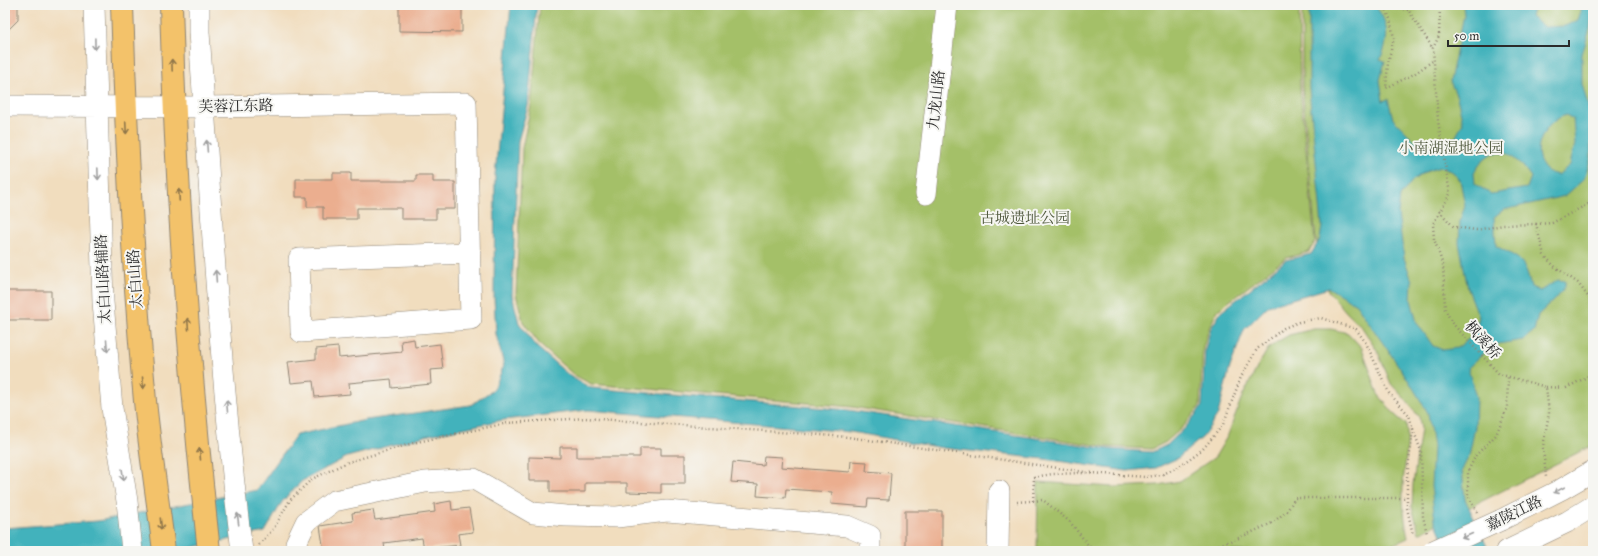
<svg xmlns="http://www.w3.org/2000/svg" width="1598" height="556" font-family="'IM FELL Great Primer','Noto Serif SC',serif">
	<rect width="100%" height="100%" fill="#f6f6f2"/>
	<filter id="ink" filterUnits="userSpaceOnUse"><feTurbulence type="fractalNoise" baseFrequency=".025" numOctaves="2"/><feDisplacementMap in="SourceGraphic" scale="8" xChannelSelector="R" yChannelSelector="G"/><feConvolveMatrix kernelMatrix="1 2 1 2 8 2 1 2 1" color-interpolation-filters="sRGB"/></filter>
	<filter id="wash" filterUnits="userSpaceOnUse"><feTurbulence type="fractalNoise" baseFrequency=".012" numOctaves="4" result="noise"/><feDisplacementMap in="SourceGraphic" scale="16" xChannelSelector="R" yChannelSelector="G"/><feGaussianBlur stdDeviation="0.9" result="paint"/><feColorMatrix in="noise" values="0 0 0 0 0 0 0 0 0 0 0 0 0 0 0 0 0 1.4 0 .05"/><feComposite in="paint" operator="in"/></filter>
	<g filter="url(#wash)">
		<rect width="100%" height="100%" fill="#f1ddbe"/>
		<path fill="#a4c067" stroke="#687649" d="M 540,5 L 1299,5 L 1300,87 L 1315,242 L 1309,252 L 1286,258 L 1218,310 L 1210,326 L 1203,348 L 1200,406 L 1184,426 L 1166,442 L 1152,449 L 1107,447 L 852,407 L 591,384 L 574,375 L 541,346 L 523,322 L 516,294 L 522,148 L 531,105 Z
			M 1302,5 L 1593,5 L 1593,445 L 1419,533 L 1412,507 L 1413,484 L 1421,429 L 1419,417 L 1405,399 L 1391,384 L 1377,350 L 1361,326 L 1348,314 L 1328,291 L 1316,240 L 1302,87 Z
			M 1314,329 L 1331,329 L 1348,333 L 1362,348 L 1378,394 L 1396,416 L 1406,424 C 1410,444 1404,465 1403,485 C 1402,503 1405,521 1408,538 L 1378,551 L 1037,551 L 1038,482 L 1114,487 L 1158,485 L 1180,481 L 1215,457 L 1228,435 L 1241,399 L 1259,364 L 1268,349 L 1277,342 L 1289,335 Z"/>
		<path fill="#42b2bc" stroke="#366e74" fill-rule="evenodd" d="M 511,5 L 537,5 L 528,106 L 518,141 L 512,295 L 519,323 L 538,348 L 571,377 L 591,388 L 848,410 L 1108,449 L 1152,452 L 1167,445 L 1186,427 L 1202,406 L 1205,349 L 1211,328 L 1221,312 L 1286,260 L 1311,254 L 1320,239 L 1322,226 L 1309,88 L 1309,5 L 1374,5 C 1389,21 1390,40 1380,59 L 1385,61 L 1380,80 L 1383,101 L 1388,99 L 1393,119 L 1415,141 L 1432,147 L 1454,140 L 1463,123 L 1457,97 L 1450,81 L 1464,15 L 1463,5 L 1534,5 L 1531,17 L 1544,27 L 1565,26 L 1578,20 L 1583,5 L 1593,5 L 1590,29 L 1582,54 L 1582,84 L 1590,113 L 1591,158 L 1584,179 L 1565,196 L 1503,210 L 1494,217 L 1496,246 C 1520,259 1525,259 1531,287 L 1540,291 L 1558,280 L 1565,281 L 1565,287 L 1555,299 L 1538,315 L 1534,331 L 1523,340 L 1492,345 L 1468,368 L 1476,397 L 1475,427 L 1469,456 L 1462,470 L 1465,499 L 1489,551 L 1448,551 L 1435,521 L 1431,486 L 1433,447 L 1428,413 L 1407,378 L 1356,304 L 1329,288 L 1268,306 L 1244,330 L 1230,367 L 1218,414 L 1203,437 L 1178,458 L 1156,468 L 1127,471 L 1044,459 L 943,448 L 851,432 L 588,410 L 503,420 L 429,435 L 347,457 L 302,481 L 282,502 L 265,532 L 175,551 L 5,551 L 5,528 L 98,521 L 257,490 L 296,435 L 366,420 L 471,405 L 494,389 L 504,365 L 496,334 L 494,297 L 495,176 ZM 1566,115 L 1573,119 L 1575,144 L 1570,165 L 1558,175 C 1555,174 1549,173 1547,171 C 1527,153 1545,121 1566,115 ZM 1492,153 L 1507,153 L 1522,165 L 1531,177 L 1527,188 L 1491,194 L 1475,184 L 1474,172 L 1484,159 ZM 1440,167 L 1453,172 L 1460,180 L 1465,205 L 1460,221 L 1459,243 L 1468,289 L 1479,317 L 1474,335 L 1457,348 L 1443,350 L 1433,346 L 1417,323 L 1411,300 L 1412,281 L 1404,258 L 1398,214 L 1400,196 L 1413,180 L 1425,172 Z"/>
		<g id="blocks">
			<path fill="#ebae8f" d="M 5,5 L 18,5 L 18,20 L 5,33 Z
				M 399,5 L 462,5 L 462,32 L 399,31 Z
				M 333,173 L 351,173 L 351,181 L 416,181 L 416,175 L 433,175 L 433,182 L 455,182 L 455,209 L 436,209 L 436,219 L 401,219 L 401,208 L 357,208 L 357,219 L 323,219 L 323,207 L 307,207 L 307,197 L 296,197 L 296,179 L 333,179 Z
				M 5,291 L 51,291 L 51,320 L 5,320 Z
				M 414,339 L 415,347 L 440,344 L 443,369 L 430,370 L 431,384 L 392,388 L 391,379 L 349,383 L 350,394 L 315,397 L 313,381 L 291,383 L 288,362 L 316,359 L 316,349 L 338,347 L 339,358 L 402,352 L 401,341 Z
				M 560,447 L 577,447 L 577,457 L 640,457 L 640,448 L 661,448 L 661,455 L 685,455 L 685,484 L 661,484 L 661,493 L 627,492 L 627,483 L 585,483 L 585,492 L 550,492 L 550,481 L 529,481 L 529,457 L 560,458 Z
				M 764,456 L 782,457 L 781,467 L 850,472 L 851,461 L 867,462 L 866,471 L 891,473 L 889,500 L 868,499 L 867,507 L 831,504 L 832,492 L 786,489 L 785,498 L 757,496 L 758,484 L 731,482 L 733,462 L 763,465 Z
				M 451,501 L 452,510 L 469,508 L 473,532 L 458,534 L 460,545 L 424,549 L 422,538 L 384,543 L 385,551 L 324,551 L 320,526 L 353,521 L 352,513 L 373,510 L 375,520 L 435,512 L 434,504 Z
				M 905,511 L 942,511 L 942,551 L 905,551 Z"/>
		</g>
	</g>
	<g filter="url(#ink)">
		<use href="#blocks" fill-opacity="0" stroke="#8e8474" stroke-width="1"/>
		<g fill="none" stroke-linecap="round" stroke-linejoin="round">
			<defs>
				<path id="minor" d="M 94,5 L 103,302 L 112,408 L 127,501 L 132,551
					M 199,5 L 199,32 C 211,205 220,379 242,551
					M 5,106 L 204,107 L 466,103 L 471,319 L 301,332 L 299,259 L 470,253
					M 926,194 L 947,5
					M 1501,520 L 1562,489 L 1593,471
					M 298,551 L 296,543 L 306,522 L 334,501 L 425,482 L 474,479 L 533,513 L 566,516 L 617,517 L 667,511 L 847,526 L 870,536 L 870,551
					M 998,551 L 999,491
					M 1507,551 L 1567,522 L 1593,506"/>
				<path id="major" d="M 122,5 C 126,137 133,269 145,401 C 150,451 158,501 164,551
					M 171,5 C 176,188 189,370 209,551"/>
			</defs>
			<use href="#minor" stroke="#8e8474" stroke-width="22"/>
			<use href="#major" stroke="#8e8474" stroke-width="24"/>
			<path stroke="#8e8474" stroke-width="2.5" stroke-dasharray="1 3" stroke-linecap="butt" d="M 1405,5 L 1432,47
				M 1440,5 L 1439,36 L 1433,48 L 1438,121 L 1450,194 L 1433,224 L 1434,239 L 1443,265 L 1445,309 L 1452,323 L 1499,374 L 1546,387 L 1549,413 L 1543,447 L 1546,477
				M 1408,10 L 1385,6 L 1390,19 L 1394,38 L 1388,62 L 1386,88 L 1414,74 L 1434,60
				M 1439,211 L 1454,227 L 1476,230 L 1503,225 L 1536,224 L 1544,255 L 1554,266 L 1578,283 L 1593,303
				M 1536,224 L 1552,223 L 1590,203 L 1593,199
				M 1546,387 L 1566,388 L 1587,377 L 1593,366
				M 1413,429 L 1421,451 L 1423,516 L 1427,534
				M 1091,473 L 1145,477 L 1161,475 L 1178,467 L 1203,449 L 1223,425 L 1241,377 L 1257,349 L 1284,328 L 1299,322 L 1321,318 L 1356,329 L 1366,343 L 1389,393 L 1409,415 L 1413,429 L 1407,477 L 1407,508 L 1413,535
				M 1033,501 L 1034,477 L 1053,474 L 1086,473
				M 1017,502 L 1043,500 L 1070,522 L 1093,551
				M 1477,512 L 1468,495 L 1468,471 L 1476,455 L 1496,435 L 1507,408 L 1508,377
				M 259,545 L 274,528 L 290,500 L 312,479 L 348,462 L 417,442 L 508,423 L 585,418 L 848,437 L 1092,473
				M 1200,551 L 1239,538 L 1272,523 L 1287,511 L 1295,498 L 1407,498"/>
			<use href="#minor" stroke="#fff" stroke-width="21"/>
			<use href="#major" stroke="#f3c26a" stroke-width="22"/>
			<defs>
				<path id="minor-bridge" d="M 1433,551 L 1501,520"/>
			</defs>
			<use href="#minor-bridge" stroke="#8e8474" stroke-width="22" stroke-linecap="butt"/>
			<use href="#minor-bridge" stroke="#fff" stroke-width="21"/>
		</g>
		<defs><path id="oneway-shaft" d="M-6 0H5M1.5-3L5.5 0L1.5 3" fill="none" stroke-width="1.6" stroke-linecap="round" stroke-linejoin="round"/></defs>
		<g stroke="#a0a0a0">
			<use href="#oneway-shaft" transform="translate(95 44) rotate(89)"/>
			<use href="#oneway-shaft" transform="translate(207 146) rotate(-94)"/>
			<use href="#oneway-shaft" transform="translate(98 174) rotate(88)"/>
			<use href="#oneway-shaft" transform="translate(216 276) rotate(-94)"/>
			<use href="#oneway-shaft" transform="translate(107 346) rotate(85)"/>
			<use href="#oneway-shaft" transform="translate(227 406) rotate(-95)"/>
			<use href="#oneway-shaft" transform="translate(123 475) rotate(81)"/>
			<use href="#oneway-shaft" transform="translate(1559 490) rotate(152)"/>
			<use href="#oneway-shaft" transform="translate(238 519) rotate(-97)"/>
			<use href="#oneway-shaft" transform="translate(1467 536) rotate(156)"/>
		</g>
		<g stroke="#8f764a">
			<use href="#oneway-shaft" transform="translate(172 65) rotate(-92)"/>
			<use href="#oneway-shaft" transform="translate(126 128) rotate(87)"/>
			<use href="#oneway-shaft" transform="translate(179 195) rotate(-93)"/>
			<use href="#oneway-shaft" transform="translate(188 324) rotate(-95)"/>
			<use href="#oneway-shaft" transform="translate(143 383) rotate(85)"/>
			<use href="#oneway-shaft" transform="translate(200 454) rotate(-95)"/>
			<use href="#oneway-shaft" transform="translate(161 524) rotate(83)"/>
		</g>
	</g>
	<g text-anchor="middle" stroke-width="4" stroke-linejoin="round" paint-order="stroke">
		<g font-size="15" fill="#2b2b2b" stroke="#f6f6f2">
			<text transform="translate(936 100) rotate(-84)" y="5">九龙山路</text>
			<text transform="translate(236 106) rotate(-1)" y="5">芙蓉江东路</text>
			<text transform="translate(103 279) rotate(-93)" y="5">太白山路辅路</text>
			<text transform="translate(135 279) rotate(-94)" y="5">太白山路</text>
			<text transform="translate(1483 340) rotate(48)" y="5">枫溪桥</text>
			<text transform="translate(1514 513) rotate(-26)" y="5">嘉陵江路</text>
		</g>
		<g font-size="15" fill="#4f583d" stroke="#f6f6f2">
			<text x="1451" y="153">小南湖湿地公园</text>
			<text x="1025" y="223">古城遗址公园</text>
		</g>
	</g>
	<rect width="1598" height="556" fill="none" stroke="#f6f6f2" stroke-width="20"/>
	<path d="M1448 40v6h121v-6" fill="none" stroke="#2b2b2b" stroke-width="2"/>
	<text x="1454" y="40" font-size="12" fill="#2b2b2b" stroke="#f6f6f2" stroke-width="3" paint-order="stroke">50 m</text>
</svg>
